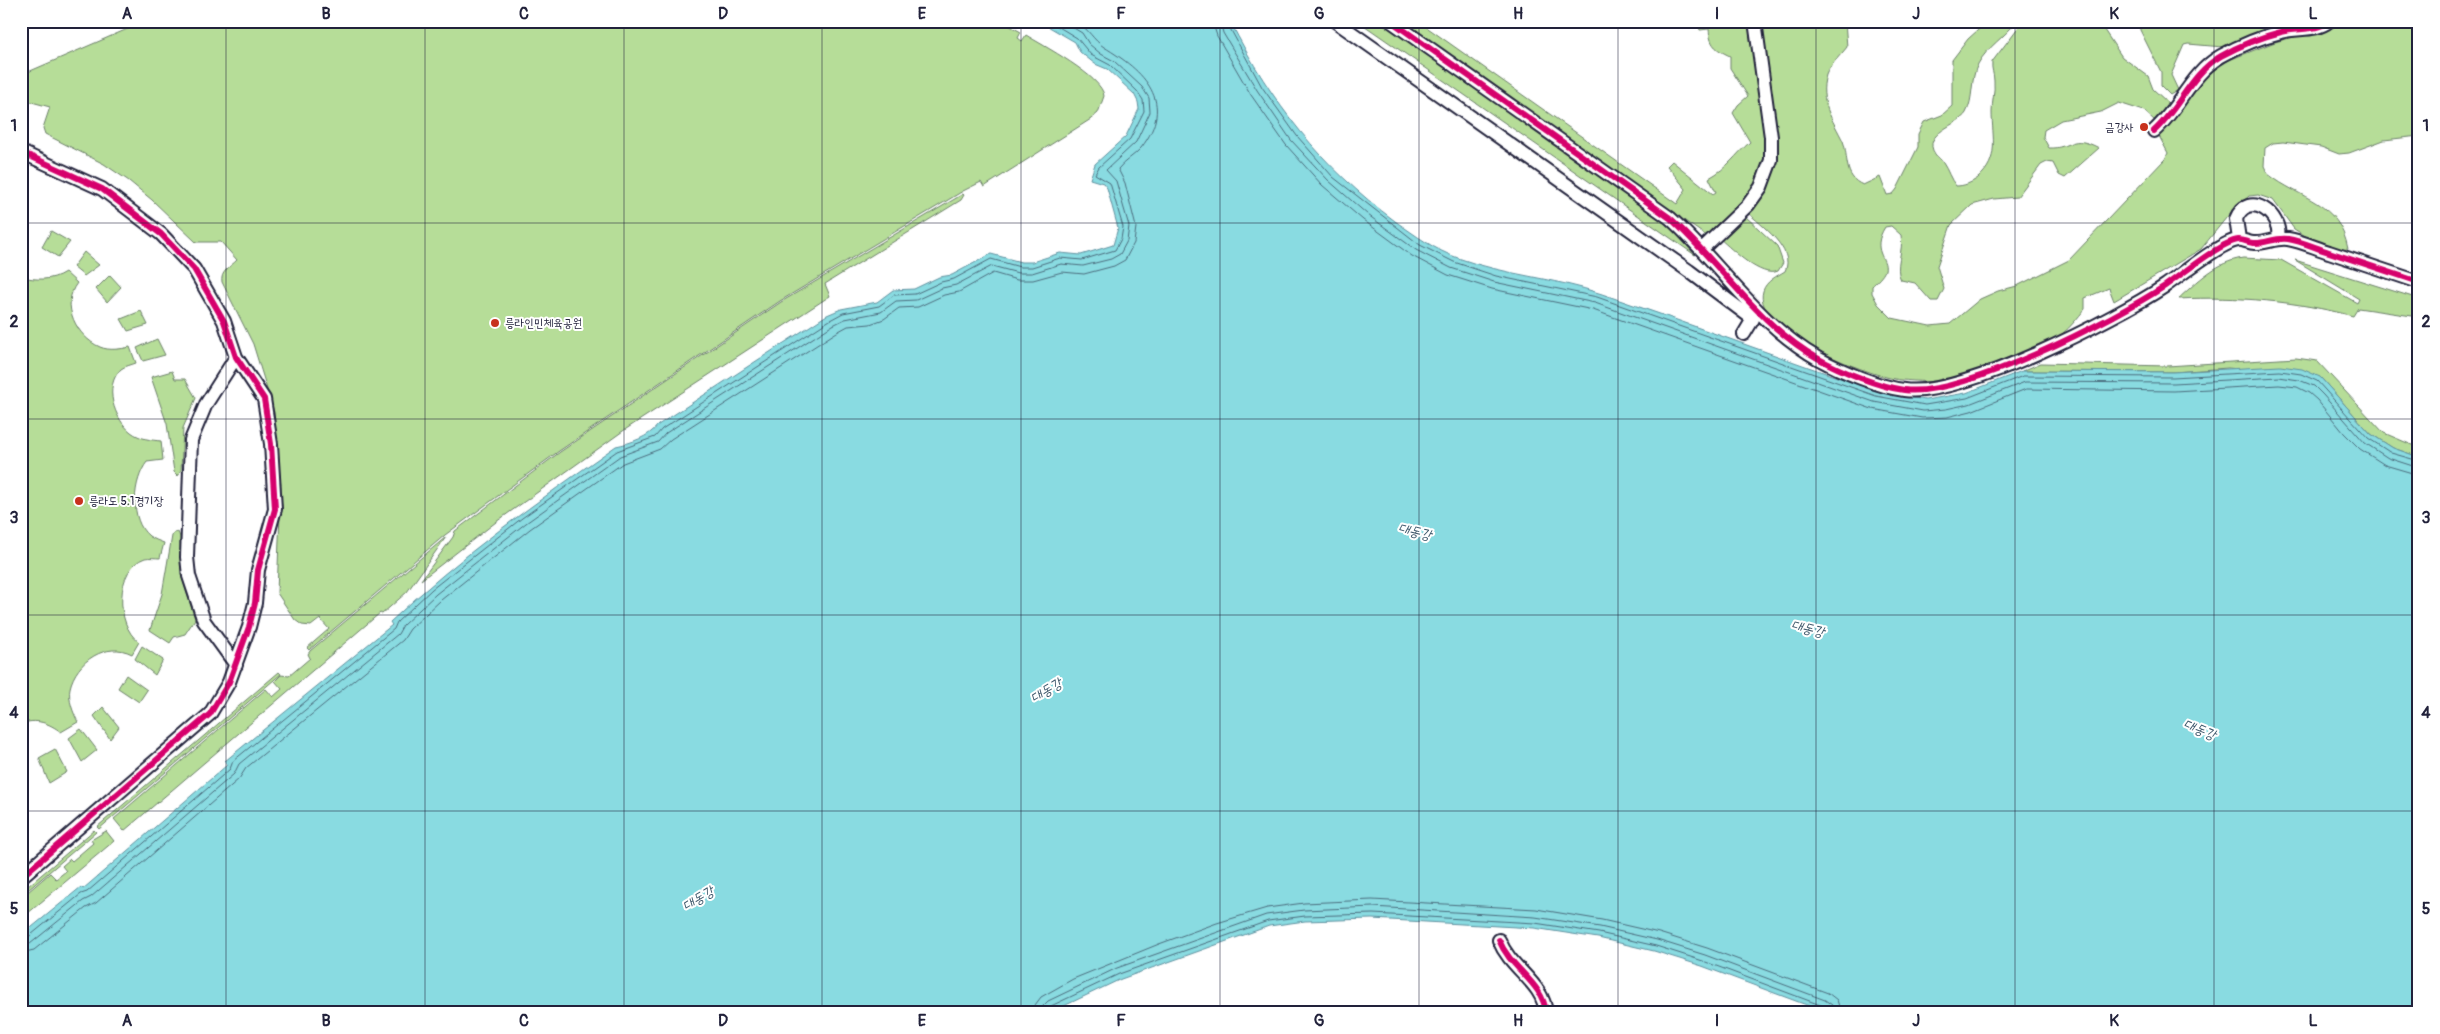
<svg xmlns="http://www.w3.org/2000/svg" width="2440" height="1034" font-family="Pangolin,'Poor Story',sans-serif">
	<rect width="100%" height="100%" fill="#fff"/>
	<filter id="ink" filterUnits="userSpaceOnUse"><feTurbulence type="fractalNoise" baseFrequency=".02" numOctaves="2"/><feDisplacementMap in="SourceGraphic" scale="10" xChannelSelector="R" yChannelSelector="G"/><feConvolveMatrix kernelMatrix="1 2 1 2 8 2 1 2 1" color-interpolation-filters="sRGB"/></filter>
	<g filter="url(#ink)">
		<path fill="#b6dd98" stroke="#6c806a" d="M 146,21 L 1001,21 L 1021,32 L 1018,38 L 1022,41 L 1026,35 C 1042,45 1103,77 1104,96 L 1098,113 L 1091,119 L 984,187 L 981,182 L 963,191 L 780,301 L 559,451 L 445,535 L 309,650 L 307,648 L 329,629 L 320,619 L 311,626 L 302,625 L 295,620 L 277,593 L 281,487 L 274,412 L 253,344 L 222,282 C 220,272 230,267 237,260 L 221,242 L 196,242 L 152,200 L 129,181 L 104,164 L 45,134 L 43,128 L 50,107 L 28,101 L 26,98 L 21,101 L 21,75 Z
			M 1358,21 L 1381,21 L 1664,220 L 1695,255 Z
			M 1398,21 L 1418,21 L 1677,204 L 1686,189 L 1667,166 L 1672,161 L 1713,194 L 1716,192 L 1709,178 C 1729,167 1734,156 1750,142 L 1733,113 L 1738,105 L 1748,96 L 1730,68 L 1730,56 C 1715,49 1710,45 1709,29 L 1700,30 L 1697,21 L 1749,21 L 1768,152 L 1758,184 L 1711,236 L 1705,235 Z
			M 1758,21 L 1845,21 L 1847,47 C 1841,55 1829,66 1826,75 C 1818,101 1833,120 1843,141 C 1849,157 1843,177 1863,185 L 1880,177 L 1887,195 L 1893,194 L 1897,189 L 1918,147 L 1918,134 L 1924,122 L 1942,115 L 1952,106 L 1952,60 L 1968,39 L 1988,21 L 2017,21 C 2005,37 1987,47 1978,64 C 1970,79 1974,99 1966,113 C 1959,125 1921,133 1935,154 C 1937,157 1941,159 1943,163 C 1948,170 1950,179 1956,186 C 1964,186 1971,183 1978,178 C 2000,159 1992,138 1992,112 C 1992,102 1995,91 1994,81 C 1994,74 1991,69 1992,62 L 2023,21 L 2098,21 L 2122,57 L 2148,76 L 2153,89 L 2167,102 L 2167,108 L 2161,119 L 2154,120 L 2144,111 L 2119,103 L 2101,112 L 2061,120 L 2044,130 L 2043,137 L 2049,148 C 2071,149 2071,133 2099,148 L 2065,178 L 2059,175 L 2053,163 L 2047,162 L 2041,165 L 2017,197 L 1994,199 L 1972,205 L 1951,225 L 1937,266 L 1944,289 L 1938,301 L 1931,301 L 1915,283 L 1901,280 C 1894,267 1904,251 1901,235 L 1891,226 L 1885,227 C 1870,251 1888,258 1885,270 C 1883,276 1876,282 1872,286 L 1872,293 L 1878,304 L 1892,318 L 1930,326 L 1950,324 L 1980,299 L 1998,291 L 2017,286 L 2069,260 L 2165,159 L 2168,153 L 2159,136 L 2204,77 L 2229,60 L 2275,42 L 2316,31 L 2335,21 L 2419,21 L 2419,136 L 2384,140 L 2349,153 L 2339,154 L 2321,147 L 2283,142 L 2273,143 L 2265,148 L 2264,166 L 2268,174 C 2301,200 2339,201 2348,249 L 2338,250 L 2320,245 L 2294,229 L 2273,200 L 2258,195 L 2249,196 L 2231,212 L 2201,249 L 2114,301 L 2109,288 L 2085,298 L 2085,309 C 2078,317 2071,327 2062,334 C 2043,351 1976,373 1950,380 C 1936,383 1916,381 1901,380 C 1871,377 1751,331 1763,291 C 1766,281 1777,276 1785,271 C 1796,250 1760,224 1747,212 L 1771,174 Z
			M 2139,21 L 2290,21 L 2223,47 L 2188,44 L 2184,45 L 2171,75 L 2178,90 L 2170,95 L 2161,86 L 2161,72 L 2140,30 Z
			M 963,194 L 964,195 L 961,200 L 825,284 L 830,296 L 623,431 L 496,522 L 421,580 L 453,537 L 455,531 L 560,452 L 781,302 Z
			M 1744,215 L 1777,246 L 1783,263 L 1778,271 C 1761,279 1732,249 1720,239 Z
			M 51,231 L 70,242 L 58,257 L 42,247 Z
			M 84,252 L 99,265 L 84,276 L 73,267 Z
			M 2243,258 L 2281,260 L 2357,303 L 2359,299 L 2295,260 L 2419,299 L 2419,317 L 2358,308 L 2353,316 C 2296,301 2238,296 2178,299 C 2198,281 2216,262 2243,258 Z
			M 65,272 L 77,283 C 60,305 77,337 100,347 C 109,351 121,349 130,347 L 136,363 C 131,365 125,366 121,369 C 103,386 114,419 131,432 C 140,439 151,440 161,441 L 163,460 L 147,462 C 133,480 129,520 149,536 C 153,539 159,541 164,543 L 160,558 C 156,558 149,557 145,558 C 115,568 115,625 139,642 L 132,654 C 107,641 76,661 70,688 C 68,700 73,712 78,722 L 61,732 C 49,723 36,718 21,724 L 21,277 C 37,280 51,281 65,272 Z
			M 110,275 L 121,287 L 107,302 L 96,289 Z
			M 141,311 L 148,325 L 128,331 L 121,319 Z
			M 157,339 L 165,355 L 143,361 L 137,348 Z
			M 2296,358 L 2317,361 L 2384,433 L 2419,448 L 2419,457 L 2393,448 L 2371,434 L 2320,377 L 2228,368 L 2173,372 L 2022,371 L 2041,363 L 2167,366 Z
			M 172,371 L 175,379 L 185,379 L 196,398 L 183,428 L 181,471 L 178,476 L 174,472 L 167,424 L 151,377 Z
			M 178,532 L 180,537 L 181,575 L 195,619 L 185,634 L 174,637 L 170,643 L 150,630 L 162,594 L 172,536 L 174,533 Z
			M 446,537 L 407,592 L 382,614 L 380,613 L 124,831 L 114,819 L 266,689 L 273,697 L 282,689 L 275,681 L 281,675 L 289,676 L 310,658 L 308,654 L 310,651 Z
			M 142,646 L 163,660 L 155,675 L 135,659 Z
			M 279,672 L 281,674 L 99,829 L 97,827 Z
			M 126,675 L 147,690 L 139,702 L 118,688 Z
			M 103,707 L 119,727 L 110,739 L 94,716 Z
			M 81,729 L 97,750 L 82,762 L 69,738 Z
			M 55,749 L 67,772 L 49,783 L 39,758 Z
			M 94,830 L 96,832 L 21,896 L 21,892 Z
			M 106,831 L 114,841 L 21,919 L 21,898 L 50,873 L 56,879 L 66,871 L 62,866 L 70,859 L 72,861 L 93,843 L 91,840 Z"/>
		<path fill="#89dbe1" stroke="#60919f" d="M 1039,21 L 1230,21 C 1272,104 1321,166 1395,221 C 1415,235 1435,250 1458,258 C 1505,275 1555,278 1602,294 C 1694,325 1785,360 1878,391 L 1925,400 L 1966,393 L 2022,371 L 2173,372 L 2280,366 L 2302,369 L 2320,377 L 2371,434 L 2393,448 L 2419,457 L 2419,1013 L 1828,1013 L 1702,966 L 1654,951 L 1598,938 L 1534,928 L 1372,919 L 1305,921 L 1269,926 L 1121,979 L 1049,1013 L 21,1013 L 21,936 L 81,887 L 83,889 L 227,765 L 225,761 L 392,625 L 390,622 C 460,556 538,501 616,446 C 631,443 649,437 658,425 L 827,315 L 841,309 L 877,302 L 893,290 L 914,289 L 939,277 L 952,275 L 991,254 L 1021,262 L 1032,262 L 1060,253 L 1081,255 L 1113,245 L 1118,228 L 1107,188 L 1103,183 L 1090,179 L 1095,164 L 1126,136 L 1139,109 L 1138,102 L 1134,94 L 1107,69 L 1095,64 L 1080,52 L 1075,42 Z"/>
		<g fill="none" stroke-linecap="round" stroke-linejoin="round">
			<path stroke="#4b6c7d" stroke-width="1" d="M 1212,21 L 1217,36 L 1251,95 L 1286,145 L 1322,185 L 1363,220 L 1412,256 L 1448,275 L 1492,289 L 1593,310 L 1872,409 L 1922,418 L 1947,417 L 1971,411 L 2026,389 L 2174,391 L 2279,385 L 2297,387 L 2309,393 L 2317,400 L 2344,433 L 2360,449 L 2385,465 L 2419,475
				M 1220,21 L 1223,33 L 1257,90 L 1291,140 L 1328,180 L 1368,215 L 1416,250 L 1451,268 L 1494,282 L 1595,303 L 1874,402 L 1923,411 L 1946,409 L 1969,404 L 2025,382 L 2174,383 L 2279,377 L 2299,380 L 2314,386 L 2323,395 L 2365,443 L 2388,458 L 2419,468
				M 1226,21 L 1262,87 L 1297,136 L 1333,177 L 1420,245 L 1454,262 L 1496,276 L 1597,297 L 1876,396 L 1925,405 L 1967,398 L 2023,376 L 2173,377 L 2280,371 L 2301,374 L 2317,381 L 2368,438 L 2391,453 L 2419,461
				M 21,940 L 26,939 L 81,894 L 87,892 L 230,769 L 233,761 L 394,629 L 397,622 L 432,589 L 522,518 L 617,451 L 655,437 L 662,429 L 830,320 L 843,313 L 879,306 L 894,295 L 915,294 L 941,282 L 954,279 L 991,259 L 1020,267 L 1032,267 L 1060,258 L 1082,260 L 1115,250 L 1121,239 L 1123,227 L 1110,183 L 1095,174 L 1099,167 L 1130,139 L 1144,111 L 1143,100 L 1137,91 L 1110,65 L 1091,55 L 1077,38 L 1049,21
				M 21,946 L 30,944 L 83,901 L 91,897 L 234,774 L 239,764 L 398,634 L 403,625 L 436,594 L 526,523 L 620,456 L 658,442 L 666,433 L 833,325 L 845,319 L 881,312 L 896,301 L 916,300 L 942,288 L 956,285 L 992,266 L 1018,273 L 1032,273 L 1061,264 L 1083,266 L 1111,259 L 1120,254 L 1127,241 L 1129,226 L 1116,181 L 1106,170 L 1136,142 L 1150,112 L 1149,98 L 1142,87 L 1114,61 L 1101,54 L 1089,44 L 1082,33 L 1062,21
				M 21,953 L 34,950 L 86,908 L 96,903 L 239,779 L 246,768 L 403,640 L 410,629 L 441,600 L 530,529 L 623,463 L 660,449 L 671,439 L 837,332 L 848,326 L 870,324 L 884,319 L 899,308 L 918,307 L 944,295 L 959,292 L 993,273 L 1017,280 L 1033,280 L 1062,272 L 1084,274 L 1114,266 L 1125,260 L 1134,243 L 1136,227 L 1125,183 L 1118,169 C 1124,161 1134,156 1141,148 C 1177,102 1144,71 1104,47 C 1093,40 1089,29 1076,21
				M 1034,1013 L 1035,1005 L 1041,997 L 1073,979 L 1159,944 L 1217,923 L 1267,908 L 1304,903 L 1372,900 L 1536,909 L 1602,920 L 1659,933 L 1707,948 L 1828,993 L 1837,1000 L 1841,1013
				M 1042,1013 L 1043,1006 L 1048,1001 L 1117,968 L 1266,915 L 1304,910 L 1373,907 L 1535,917 L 1600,927 L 1657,940 L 1705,955 L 1825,1000 L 1832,1005 L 1833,1013
				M 1048,1013 L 1051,1006 L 1119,974 L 1268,921 L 1305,916 L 1373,914 L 1535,923 L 1599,933 L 1656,946 L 1703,961 L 1823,1006 L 1827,1013"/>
			<defs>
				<path id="minor" d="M 1335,21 L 1689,271 L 1753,319 L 1744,334
					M 1391,21 L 1670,218 C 1720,263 1758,325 1819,359 C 1841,371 1879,387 1904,390 C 1961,398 2115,319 2165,286 C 2181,275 2221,242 2238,240 C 2242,239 2249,243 2254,243 C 2265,244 2276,237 2288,239 C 2301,241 2316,248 2329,252 C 2359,262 2389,272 2419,282
					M 2154,131 C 2179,109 2191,73 2221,56 C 2239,46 2261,37 2281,32 C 2297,27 2316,32 2329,21
					M 21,152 L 102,189 L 161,234 L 194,269 L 224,321 L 236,357 L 264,399 L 271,444 L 275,509 L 258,570 L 255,603 L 249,627 L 229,682 L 210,714 L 21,877
					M 2239,239 L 2236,219 C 2248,189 2283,214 2278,239
					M 1702,249 L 1748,205 L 1761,187 L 1771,160 L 1771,137 L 1755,21
					M 236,357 L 206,404 L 191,440 L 187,557 L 189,576 L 204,621 L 236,665
					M 1499,940 C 1511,970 1543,982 1546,1013"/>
			</defs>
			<use href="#minor" stroke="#22223b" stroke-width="16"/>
			<use href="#minor" stroke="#fff" stroke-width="12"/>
			<defs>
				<path id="cycleway" d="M 1391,21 L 1670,218 C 1720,263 1758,325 1819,359 C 1841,371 1879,387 1904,390 C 1961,398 2115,319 2165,286 C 2181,275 2221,242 2238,240 C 2242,239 2249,243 2254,243 C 2265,244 2276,237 2288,239 C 2301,241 2316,248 2329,252 C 2359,262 2389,272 2419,282
					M 2154,131 C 2179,109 2191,73 2221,56 C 2239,46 2261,37 2281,32 C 2297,27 2316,32 2329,21
					M 21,152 L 102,189 L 161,234 L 194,269 L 224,321 L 236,357 L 264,399 L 271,444 L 275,509 L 258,570 L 255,603 L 249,627 L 229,682 L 210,714 L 21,877
					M 1499,940 C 1511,970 1543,982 1546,1013"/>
			</defs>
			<use href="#cycleway" stroke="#fff" stroke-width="9"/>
			<use href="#cycleway" stroke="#d6006c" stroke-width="6"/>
		</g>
	</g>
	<path fill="none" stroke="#22223b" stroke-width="1" stroke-opacity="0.55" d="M 226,21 L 226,1013M 425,21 L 425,1013M 624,21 L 624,1013M 822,21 L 822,1013M 1021,21 L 1021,1013M 1220,21 L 1220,1013M 1419,21 L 1419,1013M 1618,21 L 1618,1013M 1816,21 L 1816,1013M 2015,21 L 2015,1013M 2214,21 L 2214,1013M 21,223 L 2419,223M 21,419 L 2419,419M 21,615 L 2419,615M 21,811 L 2419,811"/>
	<g fill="#c8321e" stroke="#fff" stroke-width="2">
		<circle cx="2144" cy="127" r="5"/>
		<circle cx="495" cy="323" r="5"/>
		<circle cx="79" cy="501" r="5"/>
	</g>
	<g text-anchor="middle" stroke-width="4" stroke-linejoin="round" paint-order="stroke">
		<g font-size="12" fill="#22223b" stroke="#fff" text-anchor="start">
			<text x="2134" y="131" text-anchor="end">금강사</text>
			<text x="505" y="327">릉라인민체육공원</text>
			<text x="89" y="505">릉라도 5.1경기장</text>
		</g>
		<g font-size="14" font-style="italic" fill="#415a6d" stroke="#fff">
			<text transform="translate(1415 531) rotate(14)" y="5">대동강</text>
			<text transform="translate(1808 628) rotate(14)" y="5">대동강</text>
			<text transform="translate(1046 690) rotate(-31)" y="5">대동강</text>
			<text transform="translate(2200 729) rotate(22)" y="5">대동강</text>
			<text transform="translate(698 898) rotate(-31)" y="5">대동강</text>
		</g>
	</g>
	<rect width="2440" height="1034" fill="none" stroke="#fff" stroke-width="55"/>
	<rect x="28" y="28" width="2384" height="978" fill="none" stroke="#22223b" stroke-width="2"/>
	<g font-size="16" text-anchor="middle" font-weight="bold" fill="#22223b">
		<text x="127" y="19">A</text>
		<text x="326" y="19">B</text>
		<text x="524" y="19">C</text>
		<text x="723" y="19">D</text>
		<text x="922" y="19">E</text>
		<text x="1121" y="19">F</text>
		<text x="1319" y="19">G</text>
		<text x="1518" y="19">H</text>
		<text x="1717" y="19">I</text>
		<text x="1916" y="19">J</text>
		<text x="2114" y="19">K</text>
		<text x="2313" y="19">L</text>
		<text x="14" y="131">1</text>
		<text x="2426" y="131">1</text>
		<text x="14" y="327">2</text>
		<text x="2426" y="327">2</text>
		<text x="14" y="523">3</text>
		<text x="2426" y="523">3</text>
		<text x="14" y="718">4</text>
		<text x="2426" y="718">4</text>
		<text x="14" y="914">5</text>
		<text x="2426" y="914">5</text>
		<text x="127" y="1026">A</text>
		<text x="326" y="1026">B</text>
		<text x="524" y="1026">C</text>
		<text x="723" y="1026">D</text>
		<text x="922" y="1026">E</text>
		<text x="1121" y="1026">F</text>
		<text x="1319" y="1026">G</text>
		<text x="1518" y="1026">H</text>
		<text x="1717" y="1026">I</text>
		<text x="1916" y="1026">J</text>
		<text x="2114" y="1026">K</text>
		<text x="2313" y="1026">L</text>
	</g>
</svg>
